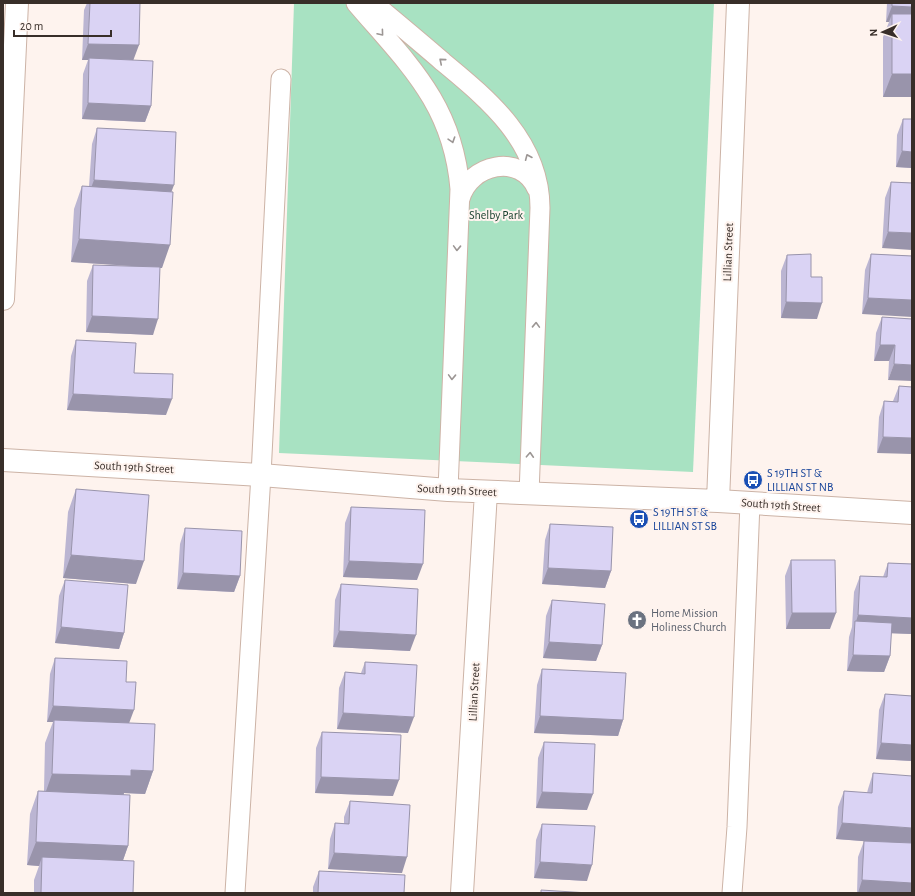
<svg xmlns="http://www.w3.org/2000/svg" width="915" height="896" font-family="'Alegreya Sans',sans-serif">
	<rect width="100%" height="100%" fill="#fef3ee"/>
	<path fill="#a8e2c2" d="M 294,3 L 714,3 L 693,472 L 279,453 Z"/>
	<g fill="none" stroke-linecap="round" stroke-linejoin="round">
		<defs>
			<path id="service" d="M 356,3 C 408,64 453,104 460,189 L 448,490
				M 373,3 C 397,23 420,42 443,62 C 489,100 540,142 540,208 L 529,494
				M 460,199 C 469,164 521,152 537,189
				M 235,893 L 261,475 L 281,79
				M 732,893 L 737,827 L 750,503"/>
			<path id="minor" d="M 3,299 L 17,3
				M 3,460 L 261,475 L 448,490 L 718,501 L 912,513
				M 718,501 L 738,3
				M 462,893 L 486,492"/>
		</defs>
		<use href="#service" stroke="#ccb3a6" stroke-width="21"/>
		<use href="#minor" stroke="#ccb3a6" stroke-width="24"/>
		<use href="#service" stroke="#fff" stroke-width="19"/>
		<use href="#minor" stroke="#fff" stroke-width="22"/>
	</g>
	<path fill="#bbb5d2" d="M 87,3 L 140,3 L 133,60 L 151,106 L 145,122 L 82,119 L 83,74 L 88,60 L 82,60 L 84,10 Z
		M 887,3 L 912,3 L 912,97 L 883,97 L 883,37 L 889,22 L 886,22 Z
		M 903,119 L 912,168 L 896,167 L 897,135 Z
		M 97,128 L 171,191 L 162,268 L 160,268 L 153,335 L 86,332 L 87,281 L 93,265 L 136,266 L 71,262 L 74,209 L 82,186 L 89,186 L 92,144 Z
		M 891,182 L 912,183 L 882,248 L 885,198 Z
		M 871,254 L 912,256 L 862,314 L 865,270 Z
		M 787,255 L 811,277 L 817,319 L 781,318 L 781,271 Z
		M 882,317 L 912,319 L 888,380 L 889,361 L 874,361 L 876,333 Z
		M 76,340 L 134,373 L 166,415 L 67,410 L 71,356 Z
		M 899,386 L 912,387 L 877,453 L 879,417 L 884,401 L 893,401 Z
		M 76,489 L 136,584 L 63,578 L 68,512 Z
		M 351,507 L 417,580 L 343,577 L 345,523 Z
		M 550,524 L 611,571 L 605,588 L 542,584 L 545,540 Z
		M 185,528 L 240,576 L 234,592 L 177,589 L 180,544 Z
		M 791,560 L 830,629 L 786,629 L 785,576 Z
		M 888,563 L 912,564 L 912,634 L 891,633 L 890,656 L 884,672 L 847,671 L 849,637 L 852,627 L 854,592 L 860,576 L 883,577 Z
		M 65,580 L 124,633 L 119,649 L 55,643 L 59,596 Z
		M 341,584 L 410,651 L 333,647 L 335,600 Z
		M 552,600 L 602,645 L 596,661 L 543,658 L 546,616 Z
		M 55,658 L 126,682 L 129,723 L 153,771 L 145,794 L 124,793 L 124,795 L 128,846 L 123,860 L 133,893 L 34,893 L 34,880 L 39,866 L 27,865 L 30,814 L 38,791 L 44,791 L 45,743 L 53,722 L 47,722 L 50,674 Z
		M 365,662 L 408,733 L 337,729 L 339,688 L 345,672 L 361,673 Z
		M 542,669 L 623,720 L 618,736 L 534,733 L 537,685 Z
		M 885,694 L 912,696 L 912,761 L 876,759 L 879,710 Z
		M 322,732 L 393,796 L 315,793 L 316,748 Z
		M 544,742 L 587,810 L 536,808 L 538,758 Z
		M 873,773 L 912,893 L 857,893 L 858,857 L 864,841 L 836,839 L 838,807 L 844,791 L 867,793 L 868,789 Z
		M 350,801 L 402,873 L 328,869 L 330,839 L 335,823 L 344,824 L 344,817 Z
		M 542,824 L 587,881 L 534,878 L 536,840 Z
		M 319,871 L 404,893 L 313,893 L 313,887 Z"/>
	<path fill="#9994ab" d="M 892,6 L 912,7 L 912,23 L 892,14 L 889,22 L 886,22 Z
		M 88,44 L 139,45 L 133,61 L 89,58 L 88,60 L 82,60 Z
		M 892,74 L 912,74 L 912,97 L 883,97 Z
		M 88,103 L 151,106 L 145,122 L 82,119 Z
		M 902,151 L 912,152 L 912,168 L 896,167 Z
		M 94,180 L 174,185 L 168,201 L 88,196 Z
		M 888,232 L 912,233 L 912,250 L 882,248 Z
		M 79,239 L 170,245 L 162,268 L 71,262 Z
		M 868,298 L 912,300 L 912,317 L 862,314 Z
		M 786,302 L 822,303 L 817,319 L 781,318 Z
		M 92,316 L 158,319 L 153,335 L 86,332 Z
		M 880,345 L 895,345 L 889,361 L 874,361 Z
		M 894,364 L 912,365 L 912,381 L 888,380 Z
		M 73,394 L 172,399 L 166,415 L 67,410 Z
		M 883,437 L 912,438 L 912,454 L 877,453 Z
		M 71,555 L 144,561 L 136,584 L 63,578 Z
		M 349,561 L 423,564 L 417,580 L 343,577 Z
		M 548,568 L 611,571 L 605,588 L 542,584 Z
		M 183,573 L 240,576 L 234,592 L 177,589 Z
		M 792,613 L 836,613 L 830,629 L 786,629 Z
		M 858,615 L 912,618 L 912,634 L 854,632 L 855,625 Z
		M 61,627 L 124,633 L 119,649 L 55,643 Z
		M 339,631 L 416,635 L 410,651 L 333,647 Z
		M 549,642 L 602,645 L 596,661 L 543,658 Z
		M 853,655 L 890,656 L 884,672 L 847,671 Z
		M 53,706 L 134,710 L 128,726 L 54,720 L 53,722 L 47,722 Z
		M 343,713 L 414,717 L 408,733 L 337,729 Z
		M 540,716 L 623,720 L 618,736 L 534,733 Z
		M 881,743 L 912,745 L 912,761 L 876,759 Z
		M 131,770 L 153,771 L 145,794 L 124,793 L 122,799 L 44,797 L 52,774 Z
		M 321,777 L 399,780 L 393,796 L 315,793 Z
		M 542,792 L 593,794 L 587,810 L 536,808 Z
		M 842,823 L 912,828 L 912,845 L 836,839 Z
		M 36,842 L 128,846 L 120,869 L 42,857 L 39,866 L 27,865 Z
		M 334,853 L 407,857 L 402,873 L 328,869 Z
		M 540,862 L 592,865 L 587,881 L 534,878 Z
		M 862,880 L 912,883 L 912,893 L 858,893 Z"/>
	<path fill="#dad3f4" stroke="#9994ab" d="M 90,3 L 140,3 L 139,45 L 88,44 Z
		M 892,3 L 912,3 L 912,7 L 892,6 Z
		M 892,14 L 912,14 L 912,74 L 892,74 Z
		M 89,58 L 153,61 L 151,106 L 88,103 Z
		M 903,119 L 912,119 L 912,152 L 902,151 Z
		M 97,128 L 176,132 L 174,185 L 94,180 Z
		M 891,182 L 912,183 L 912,233 L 888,232 Z
		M 82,186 L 173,192 L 170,245 L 79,239 Z
		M 811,254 L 811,277 L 822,277 L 822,303 L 786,302 L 787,255 Z
		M 871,254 L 912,256 L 912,300 L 868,298 Z
		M 93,265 L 160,267 L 158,319 L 92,316 Z
		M 882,317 L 912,319 L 912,365 L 894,364 L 895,345 L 880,345 Z
		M 76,340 L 136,343 L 134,373 L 173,374 L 172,399 L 73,394 Z
		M 899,386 L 912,387 L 912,438 L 883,437 L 884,401 L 898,402 Z
		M 76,489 L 149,495 L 144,561 L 71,555 Z
		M 351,507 L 425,510 L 423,564 L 349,561 Z
		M 550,524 L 613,527 L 611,571 L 548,568 Z
		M 185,528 L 242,531 L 240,576 L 183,573 Z
		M 791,560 L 835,560 L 836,613 L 792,613 Z
		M 888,563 L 912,564 L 912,618 L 858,615 L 860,576 L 887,577 Z
		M 65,580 L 128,585 L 124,633 L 61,627 Z
		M 341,584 L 418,589 L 416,635 L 339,631 Z
		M 552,600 L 605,604 L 602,645 L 549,642 Z
		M 855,621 L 892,623 L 890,656 L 853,655 Z
		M 55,658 L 127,661 L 126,682 L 136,682 L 134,710 L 53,706 Z
		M 365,662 L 417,665 L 414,717 L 343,713 L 345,672 L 365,674 Z
		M 542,669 L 626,673 L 623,720 L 540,716 Z
		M 885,694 L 912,696 L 912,745 L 881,743 Z
		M 54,720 L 155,724 L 153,771 L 131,770 L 131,776 L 52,774 Z
		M 322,732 L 401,735 L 399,780 L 321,777 Z
		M 544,742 L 595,744 L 593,794 L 542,792 Z
		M 873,773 L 912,776 L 912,828 L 842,823 L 844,791 L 872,793 Z
		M 38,791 L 130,795 L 128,846 L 36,842 Z
		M 350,801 L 410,805 L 407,857 L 334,853 L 335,823 L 349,824 Z
		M 542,824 L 595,826 L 592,865 L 540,862 Z
		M 864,841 L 912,843 L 912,883 L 862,880 Z
		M 42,857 L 134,861 L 133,893 L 41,893 Z
		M 319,871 L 405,875 L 404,893 L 318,893 Z
		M 541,890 L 589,893 L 541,893 Z"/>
	<defs><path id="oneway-chevron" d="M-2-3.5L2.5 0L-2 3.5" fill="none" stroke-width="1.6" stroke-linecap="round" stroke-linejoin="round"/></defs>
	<g stroke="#9c9694">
		<use href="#oneway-chevron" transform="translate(381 33) rotate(50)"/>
		<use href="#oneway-chevron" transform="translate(442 61) rotate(-140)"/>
		<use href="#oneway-chevron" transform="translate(452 140) rotate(72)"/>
		<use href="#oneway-chevron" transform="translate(528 157) rotate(-113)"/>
		<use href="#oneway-chevron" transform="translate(457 248) rotate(92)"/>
		<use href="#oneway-chevron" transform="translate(536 325) rotate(-88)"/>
		<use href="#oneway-chevron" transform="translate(452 377) rotate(92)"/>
		<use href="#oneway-chevron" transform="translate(530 455) rotate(-87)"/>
	</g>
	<defs>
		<symbol id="bus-disc" viewBox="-11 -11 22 22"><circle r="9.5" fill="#1a4fb4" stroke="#fef3ee"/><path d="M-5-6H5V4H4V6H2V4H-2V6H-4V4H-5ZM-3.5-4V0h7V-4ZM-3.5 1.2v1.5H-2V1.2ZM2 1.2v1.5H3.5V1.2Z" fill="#fff"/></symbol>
		<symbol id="church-disc" viewBox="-11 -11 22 22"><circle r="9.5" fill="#6b7280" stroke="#fef3ee"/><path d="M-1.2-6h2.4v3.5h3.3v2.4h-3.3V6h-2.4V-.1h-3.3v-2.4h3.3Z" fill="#fff"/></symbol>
	</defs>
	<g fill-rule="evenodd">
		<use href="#bus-disc" x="742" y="469" width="22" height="22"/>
		<use href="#bus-disc" x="628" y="508" width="22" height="22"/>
		<use href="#church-disc" x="626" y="609" width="22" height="22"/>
	</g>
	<g text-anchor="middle" stroke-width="4" stroke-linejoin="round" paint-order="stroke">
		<g font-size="12" fill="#17402d" stroke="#fef3ee">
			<text x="496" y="219">Shelby Park</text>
		</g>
		<g font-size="12" fill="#382e29" stroke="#fef3ee">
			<text transform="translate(728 252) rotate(-88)" y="4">Lillian Street</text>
			<text transform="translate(134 467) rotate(3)" y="4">South 19th Street</text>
			<text transform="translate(457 490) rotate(3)" y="4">South 19th Street</text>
			<text transform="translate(781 505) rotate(4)" y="4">South 19th Street</text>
			<text transform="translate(474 692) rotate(-87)" y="4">Lillian Street</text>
		</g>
		<g font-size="12" fill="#164399" stroke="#fef3ee" text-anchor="start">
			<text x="767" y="477">S 19TH ST &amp;<tspan x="767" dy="14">LILLIAN ST NB</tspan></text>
			<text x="653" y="516">S 19TH ST &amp;<tspan x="653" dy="14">LILLIAN ST SB</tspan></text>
		</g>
		<g font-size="12" fill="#5b616d" stroke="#fef3ee" text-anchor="start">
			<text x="651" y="617">Home Mission<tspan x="651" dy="14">Holiness Church</tspan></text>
		</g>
	</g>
	<rect width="915" height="896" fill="none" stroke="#382e29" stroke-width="8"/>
	<g transform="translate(883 32) rotate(267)" stroke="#fef3ee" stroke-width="3" paint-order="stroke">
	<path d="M0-3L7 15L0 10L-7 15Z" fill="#382e29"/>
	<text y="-6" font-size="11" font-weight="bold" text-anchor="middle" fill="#382e29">N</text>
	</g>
	<path d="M14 30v6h97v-6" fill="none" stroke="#382e29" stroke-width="2"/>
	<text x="20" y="30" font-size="12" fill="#382e29" stroke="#fef3ee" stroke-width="3" paint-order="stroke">20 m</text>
</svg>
